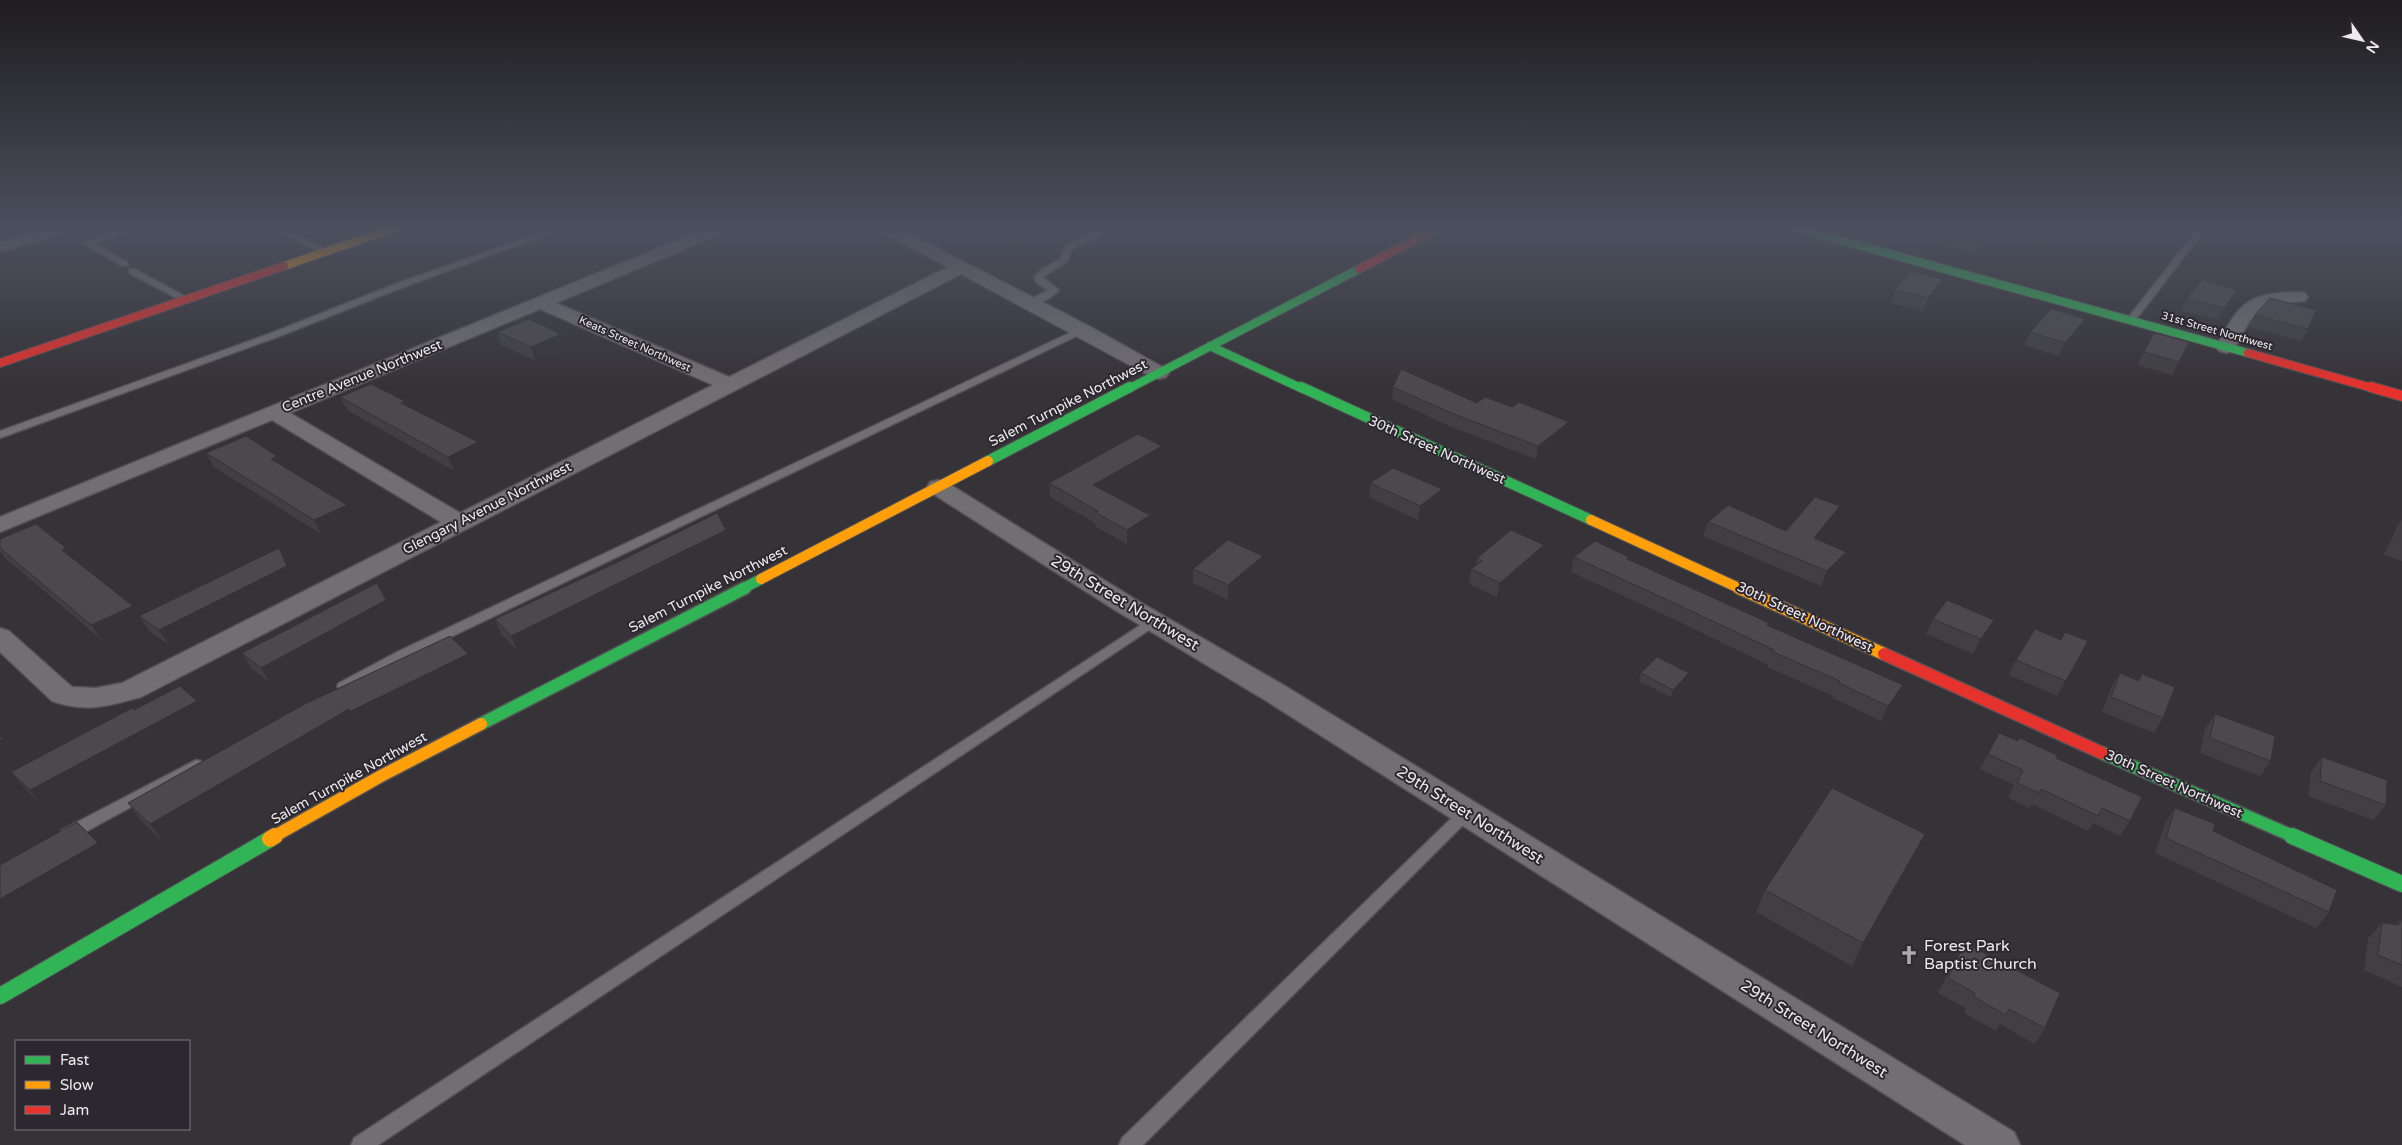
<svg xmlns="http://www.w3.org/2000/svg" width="2402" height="1145" font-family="'Varela Round',sans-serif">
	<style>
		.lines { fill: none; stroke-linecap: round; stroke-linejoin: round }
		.lane-casing { stroke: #535155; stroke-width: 3 }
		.street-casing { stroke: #535155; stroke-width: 3 }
		.fast-far3-casing { stroke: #535155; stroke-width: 10 }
		.fast-far2-casing { stroke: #535155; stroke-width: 12 }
		.fast-far1-casing { stroke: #535155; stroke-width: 15 }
		.fast-casing { stroke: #535155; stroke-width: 18 }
		.slow-far3-casing { stroke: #535155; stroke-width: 10 }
		.slow-far2-casing { stroke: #535155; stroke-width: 12 }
		.slow-far1-casing { stroke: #535155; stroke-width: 15 }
		.slow-casing { stroke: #535155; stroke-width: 18 }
		.jam-far2-casing { stroke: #535155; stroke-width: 10 }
		.jam-far1-casing { stroke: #535155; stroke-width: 12 }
		.jam-casing { stroke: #535155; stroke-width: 15 }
		.lane { fill: #726f73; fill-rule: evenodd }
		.street { fill: #726f73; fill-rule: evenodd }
		.fast-far3 { stroke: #30b455; stroke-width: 8 }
		.fast-far2 { stroke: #30b455; stroke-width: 10 }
		.fast-far1 { stroke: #30b455; stroke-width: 12 }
		.fast { stroke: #30b455; stroke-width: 16 }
		.slow-far3 { stroke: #ff9f0a; stroke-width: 8 }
		.slow-far2 { stroke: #ff9f0a; stroke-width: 10 }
		.slow-far1 { stroke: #ff9f0a; stroke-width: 12 }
		.slow { stroke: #ff9f0a; stroke-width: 16 }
		.jam-far2 { stroke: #e5322d; stroke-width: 8 }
		.jam-far1 { stroke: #e5322d; stroke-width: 10 }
		.jam { stroke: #e5322d; stroke-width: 12 }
		.wall { fill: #413f43 }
		.shaded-wall { fill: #353337 }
		.building { fill: #4c494e; stroke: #353337 }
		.labels { text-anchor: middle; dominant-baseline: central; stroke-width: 4; stroke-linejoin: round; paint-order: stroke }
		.far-street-label { font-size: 11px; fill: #edeaef; stroke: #2d282f }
		.street-label { font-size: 14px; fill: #edeaef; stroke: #2d282f }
		.near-street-label { font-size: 16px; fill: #edeaef; stroke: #2d282f }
		.near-poi-label { font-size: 16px; fill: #edeaef; stroke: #2d282f; text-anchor: start }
	</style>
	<rect width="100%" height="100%" fill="#363338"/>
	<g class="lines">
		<g class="lane-casing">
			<path id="lane" d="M131,227h12l-49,17 34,18v4h-6l-39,-23z
				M270,227h10l9,4 14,-4h12l-19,7 33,17 -7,2z
				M557,227h11l-167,61 -121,48 -280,102v-7l274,-99 121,-48z
				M1111,227h10l-47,21 -4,4 -2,9 -25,16 16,13c-7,8 -22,16 -32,15v-4l21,-11 -11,-7 -3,-6 7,-7 20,-12c2,-19 34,-25 50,-31z
				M2199,227h8l-73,95h-6v-4z
				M129,269h6l55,30 -8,2 -53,-28z
				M1082,327l5,3 -2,2 -678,326 -58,31h-10l-2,-3 2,-3 58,-31z
				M1153,617l7,4 -2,3 -780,521h-27l3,-7z
				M196,760l5,1 2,4 -2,4 -127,69 -6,2 -6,-2 -2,-4 2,-4z
				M1467,806l5,2 3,4 -3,4 -329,329h-24l3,-7 340,-330z"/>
		</g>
		<g class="street-casing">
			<path id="street" d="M51,227h25l-2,3 -74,22v-10z
				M710,227h22l-2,3 -174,73 173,74 219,-110 -70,-37 -2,-3h20l193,99 77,43 3,4 -3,4 -7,2 -7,-2 -191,-103 -820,423c-33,9 -55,16 -89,4l-52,-49v-24l9,3 63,56 24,1 26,-5 319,-161 -169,-102 -272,112v-15zM540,309l173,76 -253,128 -170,-100z
				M2299,292l6,1 3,4 -3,4 -34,3 -13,7 -9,11 -16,29 -7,2 -7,-2 -3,-4c24,-45 31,-54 83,-55z
				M938,480l8,2 187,116 152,88 729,446 6,13h-55l-700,-445 -150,-90 -185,-118 -3,-5 3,-5z"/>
		</g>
		<g class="fast-far3-casing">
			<path id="fast-far3" d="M1793,227l455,126
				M1210,346l93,43
				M1128,389l231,-120"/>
		</g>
		<g class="fast-far2-casing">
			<path id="fast-far2" d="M1301,387l290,133
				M988,461l142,-74
				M742,589l19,-10"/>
		</g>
		<g class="fast-far1-casing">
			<path id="fast-far1" d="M481,724l264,-136
				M2102,753l193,84"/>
		</g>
		<g class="fast-casing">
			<path id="fast" d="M2292,836l110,48
				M0,996l270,-157"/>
		</g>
		<g class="slow-far3-casing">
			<path id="slow-far3" d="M284,266l113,-39"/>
		</g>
		<g class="slow-far2-casing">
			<path id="slow-far2" d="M1591,520l150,69
				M761,579l227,-118"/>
		</g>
		<g class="slow-far1-casing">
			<path id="slow-far1" d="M1739,588l145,66
				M273,837l108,-61 100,-52"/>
		</g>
		<g class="slow-casing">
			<path id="slow" d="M270,839l5,-3"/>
		</g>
		<g class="jam-far2-casing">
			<path id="jam-far2" d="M1359,269l81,-42
				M2248,353l128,36
				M0,363l284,-97"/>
		</g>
		<g class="jam-far1-casing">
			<path id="jam-far1" d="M2371,387l31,9"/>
		</g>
		<g class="jam-casing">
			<path id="jam" d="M1884,654l218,99"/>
		</g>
		<use href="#lane" class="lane"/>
		<use href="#street" class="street"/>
		<use href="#fast-far3" class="fast-far3"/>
		<use href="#fast-far2" class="fast-far2"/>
		<use href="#fast-far1" class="fast-far1"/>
		<use href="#fast" class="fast"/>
		<use href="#slow-far3" class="slow-far3"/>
		<use href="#slow-far2" class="slow-far2"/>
		<use href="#slow-far1" class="slow-far1"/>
		<use href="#slow" class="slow"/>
		<use href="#jam-far2" class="jam-far2"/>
		<use href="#jam-far1" class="jam-far1"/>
		<use href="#jam" class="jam"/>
	</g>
	<path class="wall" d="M1959,227h37l-4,9 -16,18 -29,-8 5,-12z
		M1943,279l-4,13 -16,19 -32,-9 4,-12z
		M2237,290l-7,12 -13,18 -36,-10 6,-12z
		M2255,315l53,14 -7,12 -53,-14z
		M2079,331l-20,25 -35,-11 6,-13z
		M497,332l64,2 4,13 -30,13 -34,-15z
		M2154,333l35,9 -17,33 -35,-10z
		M1393,387l84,16 90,31 -31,25 -87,-33 -57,-27z
		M340,397l67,9 77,50 -30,15 -107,-61z
		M1162,446v14l-56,32 44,38 -23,14 -31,-17 -1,-4 -45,-26 -1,-14z
		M206,453l71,3 5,10 72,53 -33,15 -107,-67z
		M1370,483l72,6 -2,14 -22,17 -49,-23z
		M2402,519v42l-18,-6 14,-30z
		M1835,520l-16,20 27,12 -5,14 -20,20 -118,-50 5,-14 78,9z
		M0,539l73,20 66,57 147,-53 9,17 -126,65 -20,-14 -7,-11 -40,20 -98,-83 -4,-6z
		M730,545l-212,106 -17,-17 -6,-15z
		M1544,545l-3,15 -44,37 -28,-13 2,-15 5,-4 1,-7z
		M1263,556v15l-35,29 -35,-17v-14z
		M1574,557l54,3 140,66 135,59 -6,15 -16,21 -48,-23v-2l-66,-29 1,-2 -88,-43 -109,-50z
		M386,600l8,15 -124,68 -19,-15 -9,-15z
		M1933,619l61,1 -7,14 -14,20 -47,-20z
		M2088,641l-31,55 -48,-21 7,-15z
		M477,673l-115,58 -2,-3 -195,116 -22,-21 -15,-20 177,-99z
		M1641,673h48l-2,8 -16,16 -32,-16z
		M2120,673l18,8 4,-7 21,44 -9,15 -52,-21 9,-24z
		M134,710l73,6 -165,90 -18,-19 -13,-15z
		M2215,714l56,47 -11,15 -60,-23 5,-24z
		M1999,733l57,25 74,63 -10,15 -27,-13 -5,8 -56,-27 -2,4 -22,-10 6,-13 -34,-16z
		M2322,757l64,48 -13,15 -65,-24 3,-24z
		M2175,808l154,104 -13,16 -161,-75 10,-30z
		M1925,834l-11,22 -62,110 -96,-54 9,-22z
		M2401,919h1v68l-38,-17 4,-32 14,-15 13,2z
		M1965,943l80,85 -10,16 -35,-20 -4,7 -32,-18 2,-5 -28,-15 18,-35z"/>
	<path class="shaded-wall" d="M1995,227h1l-4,9 -16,18 5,-12z
		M1943,279l-4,13 -16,19 5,-13z
		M2237,290l-7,12 -13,18 7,-12z
		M2085,319l-6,12 -20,25 6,-13z
		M561,334l4,13 -30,13 -4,-13z
		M1569,422l-2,12 -31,25 2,-13z
		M478,442l6,14 -30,15 -6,-14z
		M1162,446v14l-68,39 -1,-14z
		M277,456l7,14 -13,-11z
		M1442,489l-2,14 -22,17 2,-14z
		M347,505l7,14 -33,15 -7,-14z
		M1840,506l-5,14 -26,32 5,-14z
		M1150,515v15l-23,14v-14z
		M726,530l4,15 -212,106 -7,-15z
		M1544,545l-3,15 -44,37 3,-14z
		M66,548l10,14 -14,-12z
		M279,548l16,32 -126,65 -10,-15z
		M1846,552l-5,14 -20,20 6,-15z
		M1263,556v15l-35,29v-15z
		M386,600l8,15 -124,68 -9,-15z
		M133,606l9,14 -40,20 -11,-15z
		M1994,620l-7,14 -14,20 8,-15z
		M468,654l9,19 -115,58 -11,-20z
		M1689,673l-2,8 -16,16 2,-7z
		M1903,685l-6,15 -16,21 7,-15z
		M197,701l10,15 -165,90 -12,-16z
		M349,709l11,19 -195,116 -15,-20z
		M3,739l13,15 -16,9v-22z
		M1925,834l-11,22 -62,110 11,-23z
		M98,843l18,23 -116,68v-35z"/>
	<path class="building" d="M1959,227h36l-14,15 -29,-8z
		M1911,271l32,8 -15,19 -33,-8z
		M2202,280l35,10 -13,18 -37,-10z
		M2270,298l46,12 -8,19 -53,-14z
		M2051,309l34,10 -20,24 -35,-11z
		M529,319l32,15 -30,13 -34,-15z
		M2154,333l35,9 -10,20 -35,-10z
		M1401,369l76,34 8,-6 27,10 7,-5 50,20 -31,24 -87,-33 -58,-26z
		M371,384l34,17 -4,2 77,39 -30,15 -108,-60z
		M1138,434l24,12 -69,39 57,30 -23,15 -32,-18 3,-1 -49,-28z
		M246,436l31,20 -6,3 76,46 -33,15 -108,-67z
		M1393,468l49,21 -22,17 -50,-23z
		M1815,497l25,9 -26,32 32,14 -19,19 -119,-49 20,-17 58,26z
		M717,513l9,17 -215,106 -16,-17 125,-58z
		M36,524l30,24 -4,2 71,56 -42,19 -91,-77v-9z
		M1511,530l33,15 -44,38 -29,-14 11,-8 -5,-3z
		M1228,540l35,16 -35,29 -35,-16z
		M1595,541l34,16 -2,2 142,64 -2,2 136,60 -15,21 -49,-23 1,-2 -67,-29 1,-2 -89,-42 -111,-51z
		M279,548l8,18 -128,64 -20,-14z
		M377,583l9,17 -125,68 -19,-15z
		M1947,600l47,20 -13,19 -48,-20z
		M2035,629l26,11 4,-8 23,9 -22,40 -50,-21z
		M450,636l18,18 -117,57 -2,-2 -199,115 -22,-21 177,-99z
		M1657,657l32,16 -16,17 -32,-17z
		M2120,673l19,8 3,-7 33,13 -12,31 -52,-21z
		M180,686l17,15 -167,89 -19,-18 121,-64 2,2z
		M2215,714l60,22 -4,25 -61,-23z
		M1999,733l19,8 2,-3 37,17 -1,3 86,39 -12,24 -28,-13 -4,8 -57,-27 -2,4 -22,-10 6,-13 -35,-16z
		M0,736l3,3 -3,2z
		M2322,757l65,23 -1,25 -66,-24z
		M1832,788l93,46 -62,109 -98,-53z
		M2175,808l40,16 -2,7 124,59 -8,22 -163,-74z
		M77,822l21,21 -98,56v-34z
		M2401,919h1v46l-24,-10 4,-32 17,2z
		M1965,943l95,50 -15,35 -36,-19 -3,6 -32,-18 1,-4 -27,-15z"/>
	<linearGradient id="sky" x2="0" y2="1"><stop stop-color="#1e1c1f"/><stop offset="0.59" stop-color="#4c505e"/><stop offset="1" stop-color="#4c505e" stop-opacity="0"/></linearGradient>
	<rect width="2402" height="387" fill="url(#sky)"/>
	<defs>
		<g id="church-bare" transform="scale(1.5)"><path d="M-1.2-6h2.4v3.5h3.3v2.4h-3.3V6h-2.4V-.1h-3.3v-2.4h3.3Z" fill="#adaaaf" stroke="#2d282f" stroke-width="2.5" paint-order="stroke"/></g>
	</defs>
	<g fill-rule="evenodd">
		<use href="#church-bare" x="1909" y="955"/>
	</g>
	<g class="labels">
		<g class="far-street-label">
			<text transform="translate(2217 331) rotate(16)">31st Street Northwest</text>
			<text transform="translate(635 344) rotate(24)">Keats Street Northwest</text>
		</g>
		<g class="street-label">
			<text transform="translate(362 376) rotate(-22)">Centre Avenue Northwest</text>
			<text transform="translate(1068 403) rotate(-27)">Salem Turnpike Northwest</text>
			<text transform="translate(1437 450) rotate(24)">30th Street Northwest</text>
			<text transform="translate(487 508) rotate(-27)">Glengary Avenue Northwest</text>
			<text transform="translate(708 589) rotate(-27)">Salem Turnpike Northwest</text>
			<text transform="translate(1805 617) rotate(25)">30th Street Northwest</text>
			<text transform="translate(349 778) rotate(-29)">Salem Turnpike Northwest</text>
			<text transform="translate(2174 784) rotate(24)">30th Street Northwest</text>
		</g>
		<g class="near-street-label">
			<text transform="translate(1125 603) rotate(31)">29th Street Northwest</text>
			<text transform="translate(1470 815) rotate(32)">29th Street Northwest</text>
			<text transform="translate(1814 1029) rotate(32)">29th Street Northwest</text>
		</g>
		<g class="near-poi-label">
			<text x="1924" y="946">Forest Park<tspan x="1924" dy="18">Baptist Church</tspan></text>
		</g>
	</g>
	<rect x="15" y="1040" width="175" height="90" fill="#2d282f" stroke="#7a767c"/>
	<rect x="25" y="1056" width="25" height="8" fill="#30b455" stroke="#7a767c"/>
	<text x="60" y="1065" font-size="15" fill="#edeaef">Fast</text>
	<rect x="25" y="1081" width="25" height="8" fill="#ff9f0a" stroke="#7a767c"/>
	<text x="60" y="1090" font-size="15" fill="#edeaef">Slow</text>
	<rect x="25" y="1106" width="25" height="8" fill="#e5322d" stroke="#7a767c"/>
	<text x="60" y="1115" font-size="15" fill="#edeaef">Jam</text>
	<g transform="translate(2362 40) rotate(124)" stroke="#2d282f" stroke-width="4" paint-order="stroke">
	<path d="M0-4L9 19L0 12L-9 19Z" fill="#edeaef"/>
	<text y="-8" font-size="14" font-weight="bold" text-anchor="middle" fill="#edeaef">N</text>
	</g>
</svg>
